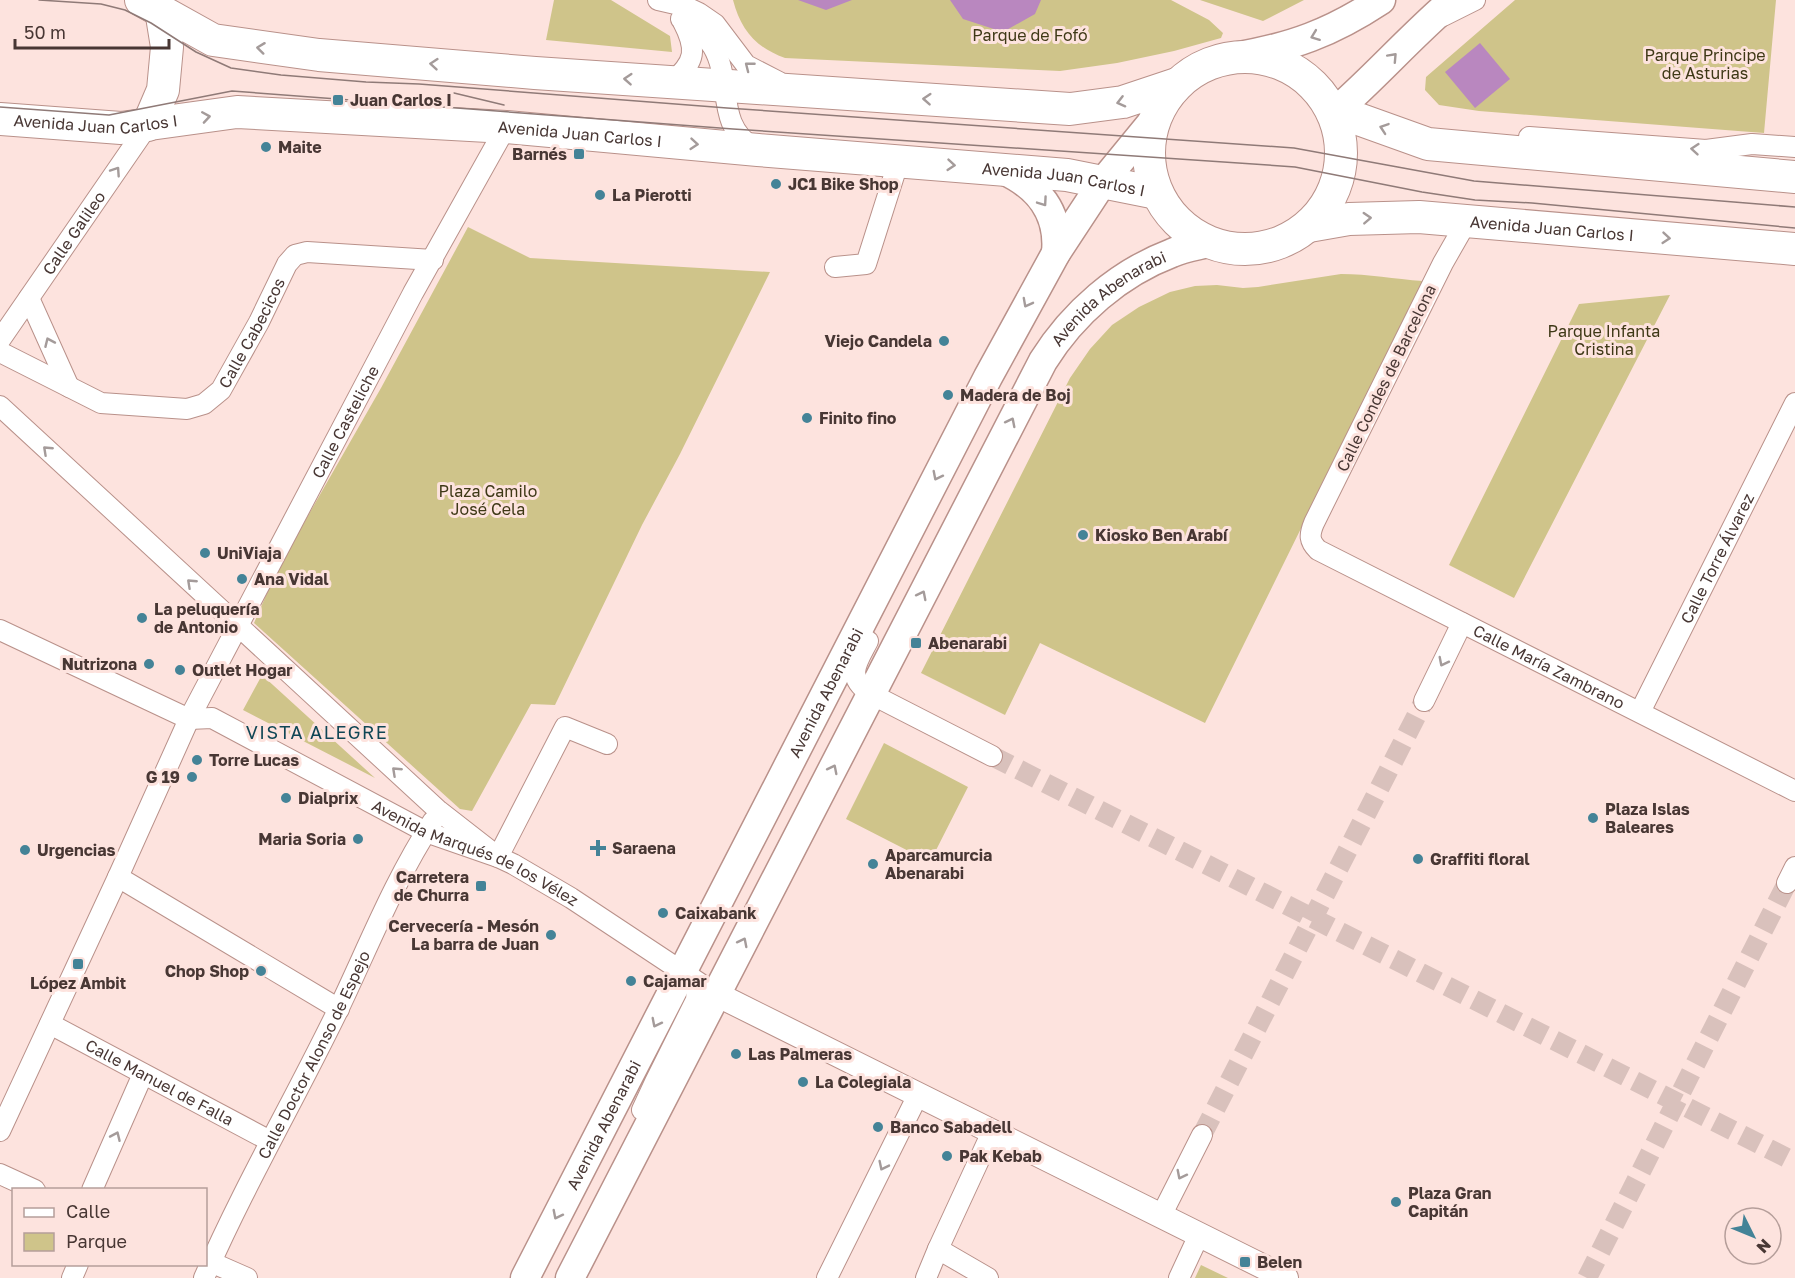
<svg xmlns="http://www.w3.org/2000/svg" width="1795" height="1278" font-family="'Golos Text',sans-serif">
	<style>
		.green { fill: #cfc48a }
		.water { fill: #b987bf }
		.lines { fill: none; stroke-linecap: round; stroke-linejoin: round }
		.minor-tunnel { stroke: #d9c1bc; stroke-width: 20; stroke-dasharray: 20 10; stroke-linecap: butt }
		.minor-casing { stroke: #b9918a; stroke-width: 22 }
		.tertiary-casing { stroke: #b9918a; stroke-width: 26 }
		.secondary-casing { stroke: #b9918a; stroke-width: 31 }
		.primary-casing { stroke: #b9918a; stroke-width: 34 }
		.minor { stroke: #fff; stroke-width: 20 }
		.tertiary { stroke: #fff; stroke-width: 24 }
		.secondary { stroke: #fff; stroke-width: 28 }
		.primary { stroke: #fff; stroke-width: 32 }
		.tram { stroke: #8f7a77; stroke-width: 1.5 }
		.oneway { stroke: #a49b9a }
		.poi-dot { fill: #448397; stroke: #fde3de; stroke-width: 2 }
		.labels { text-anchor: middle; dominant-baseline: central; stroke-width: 6; stroke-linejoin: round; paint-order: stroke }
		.park-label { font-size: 16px; fill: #3e3816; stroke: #fde3de }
		.poi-label { font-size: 16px; font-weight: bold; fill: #483734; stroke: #fde3de; text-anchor: start }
		.street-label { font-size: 16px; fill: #483734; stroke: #fde3de }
		.neighbourhood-label { font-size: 18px; letter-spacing: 1.5px; fill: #0f4655; stroke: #fde3de }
	</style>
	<rect width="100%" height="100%" fill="#fde3de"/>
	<path class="green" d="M554,0h57l59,36 2,16 -126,-12z
		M733,0h438l38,20 14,13 -2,5 -47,13 -57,12 -57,8 -275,-13c-30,-11 -44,-28 -52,-58z
		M1200,0h104l-41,21z
		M1515,0h261l-12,133 -285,-22 -40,-6 -14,-15 1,-13z
		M468,227l62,31 240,14 -90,182 -38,71 -87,180 -24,-1 -59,107 -12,-2 -206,-186 24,-55 103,-180z
		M1341,274c28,0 53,5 82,7l-218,442 -165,-80 -35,72 -84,-42 149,-295 20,-29 22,-24 27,-18 31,-15 25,-6 22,-1 26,3 15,-1z
		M1670,295l-156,303 -65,-33 130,-261z
		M262,675l113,103 -132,-68z
		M884,743l84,44 -38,75 -84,-43z
		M1201,1265l27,13h-33z"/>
	<path class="water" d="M798,0h54l-26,10z
		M950,0h91l-6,14 -32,18 -40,-13z
		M1480,43l30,36 -35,29 -30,-36z"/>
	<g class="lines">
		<path class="minor-tunnel" d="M992,756l803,406
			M1202,1135l222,-434
			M1587,1278l200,-395"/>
		<g class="minor-casing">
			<g id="minor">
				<path d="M658,0l26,6 15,7 16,11 31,41 33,17"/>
				<path d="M1443,16l32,-16"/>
				<path d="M681,19c11,8 25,16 32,28 20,34 2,78 41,101"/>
				<path d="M672,82c24,-20 25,-33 11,-60"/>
				<path d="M1529,137l177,13 46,-6 43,3"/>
				<path id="s1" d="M1467,221l-24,42 -129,260c-5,12 -5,18 4,27l477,241"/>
				<path d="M835,267l31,-3 33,-104"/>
				<path d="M29,298l40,89"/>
				<path id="s2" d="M0,340l148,-215"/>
				<path id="s3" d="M0,352l101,51 86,6 17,-5 17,-14 38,-68 28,-58 8,-9 12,-3 126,8"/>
				<path d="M0,406l439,405 59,46 67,-130 42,17"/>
				<path id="s4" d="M0,630l189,89 23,-1 214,114 72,25 15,7 58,34 145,96"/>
				<path d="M868,641c-12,23 -23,36 3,53l121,62"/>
				<path d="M1424,701l38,-78"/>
				<path id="s5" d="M1640,712l155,-309"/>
				<path d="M118,877l221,132"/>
				<path d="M1787,883l8,-16"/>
				<path id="s6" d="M50,1024l220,117"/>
				<path d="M642,1110l13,-28 41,-82 1,-12 -6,-11"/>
				<path id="s7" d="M0,1131l118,-254 71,-158 224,-426 93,-166"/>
				<path d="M0,1174l35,16"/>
				<path d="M92,1190l51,-116"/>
				<path d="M1161,1216l41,-81"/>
				<path d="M938,1249l50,29"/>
				<path d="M206,1260l41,18"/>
				<path d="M72,1278l6,-14"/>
				<path id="s8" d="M204,1278c40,-92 91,-179 135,-270 30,-63 56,-129 94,-187"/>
				<path d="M827,1278l91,-183"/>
				<path d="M926,1278l12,-29 54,-117"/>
				<path d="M1179,1278l20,-43"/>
			</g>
		</g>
		<g class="tertiary-casing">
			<path id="tertiary" d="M716,994l570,284"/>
		</g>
		<g class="secondary-casing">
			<g id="secondary">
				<path d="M1234,57c58,-10 97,-24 147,-57"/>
				<path d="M1336,111c40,-35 76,-76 117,-111"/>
				<path d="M1003,170c35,16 57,42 53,83"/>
				<path id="s9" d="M525,1278l463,-901 68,-124 46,-70 50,-61"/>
				<path id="s10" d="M570,1278l473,-917c30,-48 76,-88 129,-108 11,-5 24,-7 36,-10"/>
			</g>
		</g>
		<g class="primary-casing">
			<g id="primary">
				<path d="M141,0l72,40 106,15 216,18 535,36 53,-7 54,-18"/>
				<circle cx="1245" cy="153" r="96"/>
				<path d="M1336,111l92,33 367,33"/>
				<path id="s11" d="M0,119l121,9 116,-16 269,15 252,23 309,25 90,18"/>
				<path d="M148,125l15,-35 4,-43 -6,-37"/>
				<path id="s12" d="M1309,226l40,-7 70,-2 376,32"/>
			</g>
		</g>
		<use href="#minor" class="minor"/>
		<use href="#tertiary" class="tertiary"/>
		<use href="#secondary" class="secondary"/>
		<use href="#primary" class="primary"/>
		<path class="tram" d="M39,0l62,4 24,6 26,13 45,29 35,16 50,7 85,7 53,2 308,24 567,40 180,33 321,26
			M454,93l50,12
			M0,107l109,8 123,-24 501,38 535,36 27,2 127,25 53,8 57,3 263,25"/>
	</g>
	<defs><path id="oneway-chevron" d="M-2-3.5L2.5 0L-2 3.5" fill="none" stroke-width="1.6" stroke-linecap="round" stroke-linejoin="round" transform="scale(1.5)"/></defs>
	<g class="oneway">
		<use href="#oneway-chevron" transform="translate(1315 36) rotate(159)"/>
		<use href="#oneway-chevron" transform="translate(261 48) rotate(-173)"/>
		<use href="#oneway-chevron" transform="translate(1393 57) rotate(-47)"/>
		<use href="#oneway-chevron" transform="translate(434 64) rotate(-175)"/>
		<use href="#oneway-chevron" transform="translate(749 66) rotate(-142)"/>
		<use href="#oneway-chevron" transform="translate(628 79) rotate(-176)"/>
		<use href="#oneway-chevron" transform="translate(927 99) rotate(-176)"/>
		<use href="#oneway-chevron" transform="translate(1121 102) rotate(166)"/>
		<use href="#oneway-chevron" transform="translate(206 117) rotate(-9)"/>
		<use href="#oneway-chevron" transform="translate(1384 128) rotate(-161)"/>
		<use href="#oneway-chevron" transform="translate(694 144) rotate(5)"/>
		<use href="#oneway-chevron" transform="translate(1695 149) rotate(-175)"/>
		<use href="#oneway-chevron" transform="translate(951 165) rotate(5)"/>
		<use href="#oneway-chevron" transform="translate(116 171) rotate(-56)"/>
		<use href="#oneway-chevron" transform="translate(1043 202) rotate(55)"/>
		<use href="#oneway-chevron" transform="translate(1367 218) rotate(-3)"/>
		<use href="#oneway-chevron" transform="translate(1666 238) rotate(5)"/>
		<use href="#oneway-chevron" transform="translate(1027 303) rotate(118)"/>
		<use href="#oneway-chevron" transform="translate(49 342) rotate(-114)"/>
		<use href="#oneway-chevron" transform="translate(1011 422) rotate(-63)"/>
		<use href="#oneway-chevron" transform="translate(47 450) rotate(-137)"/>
		<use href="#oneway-chevron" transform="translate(937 476) rotate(117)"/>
		<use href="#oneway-chevron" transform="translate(191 583) rotate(-137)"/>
		<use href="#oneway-chevron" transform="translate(922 595) rotate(-63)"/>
		<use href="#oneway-chevron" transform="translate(1443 662) rotate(117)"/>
		<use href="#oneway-chevron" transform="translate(833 769) rotate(-63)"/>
		<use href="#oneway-chevron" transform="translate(396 771) rotate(-137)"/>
		<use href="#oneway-chevron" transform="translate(743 942) rotate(-63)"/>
		<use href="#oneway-chevron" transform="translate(656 1023) rotate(117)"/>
		<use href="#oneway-chevron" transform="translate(116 1136) rotate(-66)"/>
		<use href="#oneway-chevron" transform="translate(883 1166) rotate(116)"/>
		<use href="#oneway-chevron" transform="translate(1181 1175) rotate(117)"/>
		<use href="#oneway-chevron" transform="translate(557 1215) rotate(117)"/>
	</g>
	<g class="poi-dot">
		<rect x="332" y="94" width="12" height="12" rx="3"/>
		<circle cx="266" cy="147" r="6"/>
		<rect x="573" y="148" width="12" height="12" rx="3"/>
		<circle cx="776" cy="184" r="6"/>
		<circle cx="600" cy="195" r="6"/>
		<circle cx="944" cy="341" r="6"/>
		<circle cx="948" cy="395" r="6"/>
		<circle cx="807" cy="418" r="6"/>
		<circle cx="1083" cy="535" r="6"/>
		<circle cx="205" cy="553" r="6"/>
		<circle cx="242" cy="579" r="6"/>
		<circle cx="142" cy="618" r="6"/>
		<rect x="910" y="637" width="12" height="12" rx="3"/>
		<circle cx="149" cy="664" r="6"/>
		<circle cx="180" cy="670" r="6"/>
		<circle cx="197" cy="760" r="6"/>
		<circle cx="192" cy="777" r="6"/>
		<circle cx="286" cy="798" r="6"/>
		<circle cx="1593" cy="818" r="6"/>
		<circle cx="358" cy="839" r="6"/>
		<path d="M595 839h6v6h6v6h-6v6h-6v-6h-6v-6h6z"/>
		<circle cx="25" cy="850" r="6"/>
		<circle cx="1418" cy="859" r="6"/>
		<circle cx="873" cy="864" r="6"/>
		<rect x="475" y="880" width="12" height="12" rx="3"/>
		<circle cx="663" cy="913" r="6"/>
		<circle cx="551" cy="935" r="6"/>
		<rect x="72" y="958" width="12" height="12" rx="3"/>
		<circle cx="261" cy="971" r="6"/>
		<circle cx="631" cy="981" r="6"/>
		<circle cx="736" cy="1054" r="6"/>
		<circle cx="803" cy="1082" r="6"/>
		<circle cx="878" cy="1127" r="6"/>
		<circle cx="947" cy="1156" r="6"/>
		<circle cx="1396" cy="1202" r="6"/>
		<rect x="1239" y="1256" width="12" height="12" rx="3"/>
	</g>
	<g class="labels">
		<g class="park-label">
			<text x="1030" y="35">Parque de Fofó</text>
			<text x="1705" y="55">Parque Principe<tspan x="1705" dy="18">de Asturias</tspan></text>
			<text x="1604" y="331">Parque Infanta<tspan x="1604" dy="18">Cristina</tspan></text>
			<text x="488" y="491">Plaza Camilo<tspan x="488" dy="18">José Cela</tspan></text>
		</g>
		<g class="poi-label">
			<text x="350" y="100">Juan Carlos I</text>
			<text x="278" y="147">Maite</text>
			<text x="567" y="154" text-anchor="end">Barnés</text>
			<text x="788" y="184">JC1 Bike Shop</text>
			<text x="612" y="195">La Pierotti</text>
			<text x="932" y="341" text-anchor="end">Viejo Candela</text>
			<text x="960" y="395">Madera de Boj</text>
			<text x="819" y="418">Finito fino</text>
			<text x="1095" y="535">Kiosko Ben Arabí</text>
			<text x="217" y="553">UniViaja</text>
			<text x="254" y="579">Ana Vidal</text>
			<text x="154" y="609">La peluquería<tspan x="154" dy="18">de Antonio</tspan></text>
			<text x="928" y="643">Abenarabi</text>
			<text x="137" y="664" text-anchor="end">Nutrizona</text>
			<text x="192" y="670">Outlet Hogar</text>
			<text x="209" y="760">Torre Lucas</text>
			<text x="180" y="777" text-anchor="end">G 19</text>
			<text x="298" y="798">Dialprix</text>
			<text x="1605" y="809">Plaza Islas<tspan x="1605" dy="18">Baleares</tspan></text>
			<text x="346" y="839" text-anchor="end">Maria Soria</text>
			<text x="612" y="848">Saraena</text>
			<text x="37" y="850">Urgencias</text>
			<text x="885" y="855">Aparcamurcia<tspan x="885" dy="18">Abenarabi</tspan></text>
			<text x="1430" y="859">Graffiti floral</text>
			<text x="469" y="877" text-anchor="end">Carretera<tspan x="469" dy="18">de Churra</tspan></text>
			<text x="675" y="913">Caixabank</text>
			<text x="539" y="926" text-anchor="end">Cervecería - Mesón<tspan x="539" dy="18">La barra de Juan</tspan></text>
			<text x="249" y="971" text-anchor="end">Chop Shop</text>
			<text x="643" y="981">Cajamar</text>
			<text x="78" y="983" text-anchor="middle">López Ambit</text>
			<text x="748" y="1054">Las Palmeras</text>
			<text x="815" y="1082">La Colegiala</text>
			<text x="890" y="1127">Banco Sabadell</text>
			<text x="959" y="1156">Pak Kebab</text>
			<text x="1408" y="1193">Plaza Gran<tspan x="1408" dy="18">Capitán</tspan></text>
			<text x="1257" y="1262">Belen</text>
		</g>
		<g class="street-label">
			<text stroke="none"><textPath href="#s11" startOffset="96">Avenida Juan Carlos I</textPath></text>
			<text stroke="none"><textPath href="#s11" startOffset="582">Avenida Juan Carlos I</textPath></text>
			<text stroke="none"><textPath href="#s11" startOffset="1068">Avenida Juan Carlos I</textPath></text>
			<text stroke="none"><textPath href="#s12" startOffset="244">Avenida Juan Carlos I</textPath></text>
			<text stroke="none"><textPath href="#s2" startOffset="130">Calle Galileo</textPath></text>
			<text stroke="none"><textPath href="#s10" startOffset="1124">Avenida Abenarabi</textPath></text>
			<text stroke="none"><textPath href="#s3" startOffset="304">Calle Cabecicos</textPath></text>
			<text transform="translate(1386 378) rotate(-64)">Calle Condes de Barcelona</text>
			<text stroke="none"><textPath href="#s7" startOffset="789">Calle Casteliche</textPath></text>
			<text stroke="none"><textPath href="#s5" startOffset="172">Calle Torre Álvarez</textPath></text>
			<text stroke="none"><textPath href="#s1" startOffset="627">Calle María Zambrano</textPath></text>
			<text stroke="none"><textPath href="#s9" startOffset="658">Avenida Abenarabi</textPath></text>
			<text stroke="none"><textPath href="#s4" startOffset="528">Avenida Marqués de los Vélez</textPath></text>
			<text stroke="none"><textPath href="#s8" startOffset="249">Calle Doctor Alonso de Espejo</textPath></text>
			<text stroke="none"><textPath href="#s6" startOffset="124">Calle Manuel de Falla</textPath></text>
			<text stroke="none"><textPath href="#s9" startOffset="172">Avenida Abenarabi</textPath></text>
		</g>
		<g class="neighbourhood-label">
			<text x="317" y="732">VISTA ALEGRE</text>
		</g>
	</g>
	<rect x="12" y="1188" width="195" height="78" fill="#fde3de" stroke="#b59e9a" stroke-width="1.5"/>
	<rect x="24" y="1208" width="30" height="9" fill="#ffffff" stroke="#b59e9a" stroke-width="1.5"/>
	<text x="66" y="1218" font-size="18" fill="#483734">Calle</text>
	<rect x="24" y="1233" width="30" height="18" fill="#cfc48a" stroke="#b59e9a" stroke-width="1.5"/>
	<text x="66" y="1248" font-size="18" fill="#483734">Parque</text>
	<g transform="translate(1753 1236) rotate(133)"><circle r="28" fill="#fde3de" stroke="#b59e9a" stroke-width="1.5"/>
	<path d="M0-4.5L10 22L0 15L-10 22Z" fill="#448397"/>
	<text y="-9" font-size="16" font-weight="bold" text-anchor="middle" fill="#483734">N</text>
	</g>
	<path d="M15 39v9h154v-9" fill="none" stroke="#483734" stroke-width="3"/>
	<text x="24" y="39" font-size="18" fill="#483734" stroke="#fde3de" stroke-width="4.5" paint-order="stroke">50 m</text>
</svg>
